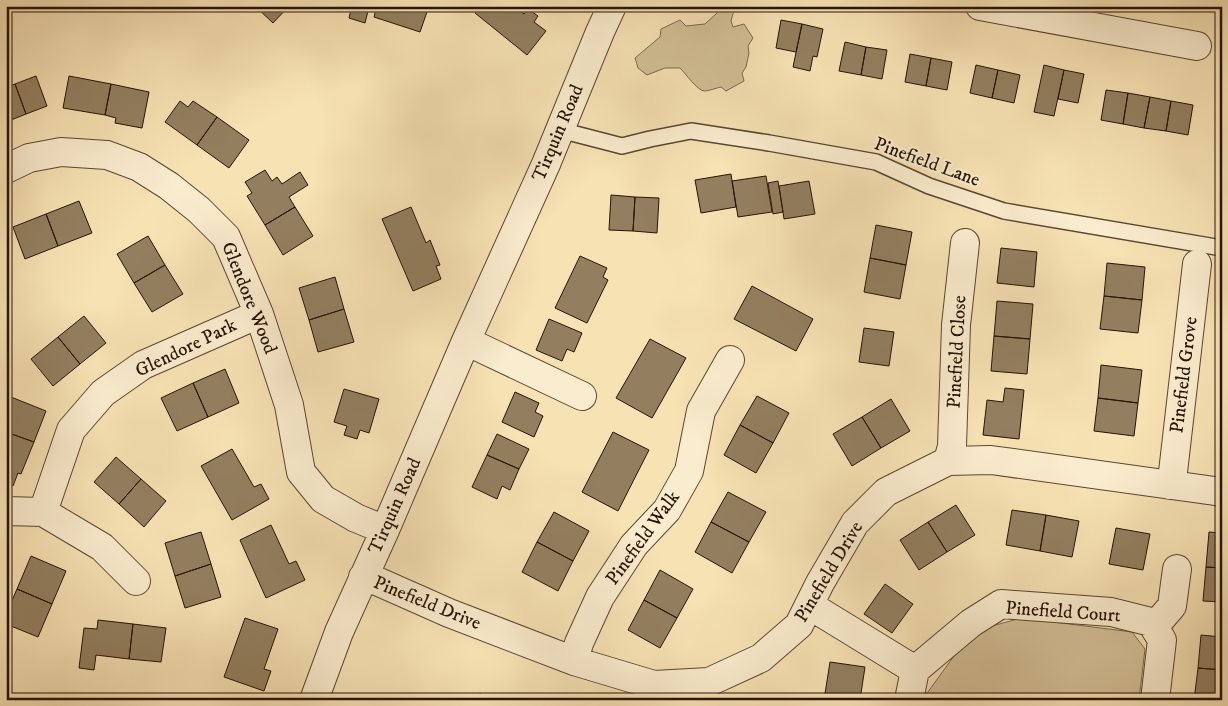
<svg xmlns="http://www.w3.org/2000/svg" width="1228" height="706" font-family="'IM FELL DW Pica',serif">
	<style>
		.green { fill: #d3bf96; stroke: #7c694d }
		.building { fill: #937f60; stroke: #261304 }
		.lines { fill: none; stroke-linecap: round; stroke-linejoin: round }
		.lane-casing { stroke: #5a4730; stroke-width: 18 }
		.street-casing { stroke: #5a4730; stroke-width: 30 }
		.lane { stroke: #faecce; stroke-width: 15 }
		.street { stroke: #faecce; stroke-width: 28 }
		.labels { text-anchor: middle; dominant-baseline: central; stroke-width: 4; stroke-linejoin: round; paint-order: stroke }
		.street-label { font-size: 19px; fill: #261304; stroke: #faecce }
	</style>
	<rect width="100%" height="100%" fill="#f7e2b4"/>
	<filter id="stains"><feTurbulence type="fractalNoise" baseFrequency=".004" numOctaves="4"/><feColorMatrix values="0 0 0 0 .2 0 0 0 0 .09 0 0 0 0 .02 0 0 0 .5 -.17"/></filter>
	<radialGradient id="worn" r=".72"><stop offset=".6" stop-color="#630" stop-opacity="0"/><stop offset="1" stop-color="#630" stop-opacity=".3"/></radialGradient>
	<path class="green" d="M722,6h13l-4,15 2,6 11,-3 9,14 -5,8 1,7 -3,14 -4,6 2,8 -18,10 -5,-4c-5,1 -12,4 -17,4 -7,-1 -18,-17 -24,-23h-15l-18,7 -9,-7 -3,-10 25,-21 1,-8 19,-9 6,6 19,-2 12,-11z
		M1022,618l110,14 13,17 -6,51h-215l1,-4 29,-40 30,-28z"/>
	<path class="building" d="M255,6h34l-16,17z
		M352,6h77l-9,26 -46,-15 2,-8 -7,-2 -4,16 -16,-5z
		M480,6h34l10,8 4,-5 10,7 -4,6 12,9 -19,24 -52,-42z
		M781,20l21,4 -6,28 -20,-4z
		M802,24l21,5 -6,28 -4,-1 -3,15 -17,-4z
		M845,42l21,5 -5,28 -22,-4z
		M866,47l21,3 -5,29 -21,-4z
		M910,54l21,4 -5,28 -21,-4z
		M931,58l21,4 -5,28 -21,-4z
		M976,65l22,5 -6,28 -22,-5z
		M1044,65l20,5 -10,46 -20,-4z
		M998,70l22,5 -6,28 -22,-5z
		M1064,70l20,4 -6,29 -20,-4z
		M36,76l11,30 -21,8 -11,-30z
		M69,76l42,8 -6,31 -42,-7z
		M1222,81v29l-5,-1z
		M15,84l11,30 -20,8v-35z
		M111,84l38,8 -7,36 -27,-5 1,-5 -11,-3z
		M1106,90l22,3 -5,31 -22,-4z
		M1128,93l22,4 -6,31 -21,-4z
		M1150,97l21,4 -5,30 -22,-3z
		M180,101l8,6 5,-6 24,16 -20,28 -32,-23z
		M1171,101l22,4 -5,30 -22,-4z
		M217,117l32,23 -20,28 -32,-23z
		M265,170l7,11 5,-4 5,7 18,-12 8,13 -19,12 6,10 -30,18 -18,-29 5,-3 -7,-11z
		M731,174l5,33 -35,6 -6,-33z
		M766,176l6,36 -34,5 -6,-36z
		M778,181l5,31 -10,2 -5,-31z
		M809,181l6,33 -31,5 -5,-33z
		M611,195l24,2 -2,34 -24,-1z
		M635,197l24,1 -2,35 -24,-2z
		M79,201l13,32 -34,13 -12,-32z
		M295,207l18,29 -30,19 -18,-30z
		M411,207l15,36 4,-3 10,25 -4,1 5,13 -28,12 -31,-72z
		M46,214l12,32 -33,13 -12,-32z
		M876,225l36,7 -6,33 -36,-7z
		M148,236l17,29 -31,18 -17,-29z
		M1001,248l36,4 -3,35 -37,-4z
		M580,256l27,12 -4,9 5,3 -21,43 -32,-15z
		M870,258l36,7 -6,34 -36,-7z
		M1107,263l38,4 -3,33 -38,-4z
		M165,265l18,29 -31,18 -18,-29z
		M335,277l9,32 -35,11 -10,-32z
		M752,286l61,33 -17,32 -62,-32z
		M1104,296l38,4 -4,33 -38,-4z
		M997,301l36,3 -3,35 -36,-3z
		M344,309l10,33 -36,10 -9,-32z
		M84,316l22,27 -26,21 -22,-27z
		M549,319l33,14 -8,19 -7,-3 -5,12 -26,-11z
		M864,328l30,4 -5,34 -30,-4z
		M994,336l36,3 -3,35 -36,-3z
		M58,337l22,27 -27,22 -22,-27z
		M650,339l36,19 -34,60 -36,-20z
		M1101,365l41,5 -4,33 -40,-5z
		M225,369l14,34 -31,14 -15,-34z
		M193,383l15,34 -31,14 -16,-33z
		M1005,388l19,2 -5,49 -36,-4 4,-35 16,2z
		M344,389l35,10 -10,34 -9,-3 -3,9 -13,-4 3,-9 -13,-4z
		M515,392l24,11 -4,9 8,4 -9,21 -32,-15z
		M6,395l40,16 -12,31 -28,-10z
		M757,396l32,17 -16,30 -33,-18z
		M1098,398l40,5 -4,33 -40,-5z
		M891,399l19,32 -29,17 -19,-31z
		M862,417l19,31 -29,18 -19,-32z
		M740,425l33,18 -17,30 -32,-18z
		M6,432l28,10 -13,32 -3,-1 -5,13 -7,-2z
		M613,432l36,18 -31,61 -36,-19z
		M497,434l32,15 -10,20 -32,-14z
		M232,449l22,38 7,-3 8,15 -37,21 -31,-54z
		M487,455l32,14 -9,21 -8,-4 -5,13 -25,-12z
		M116,457l25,22 -22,25 -25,-22z
		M141,479l25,22 -22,26 -25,-23z
		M728,492l38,20 -17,30 -38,-20z
		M956,505l19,30 -28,17 -19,-30z
		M1012,510l34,5 -6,36 -34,-6z
		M554,512l35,19 -16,30 -36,-19z
		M1046,515l33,6 -7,36 -32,-6z
		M711,522l38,20 -17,31 -37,-21z
		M928,522l19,30 -28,18 -19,-30z
		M271,525l18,39 7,-3 9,19 -39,18 -26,-58z
		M1116,528l34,6 -7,36 -34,-6z
		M201,532l10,32 -36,12 -10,-33z
		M1209,532l13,1v35l-16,-1z
		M537,542l36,19 -15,30 -36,-19z
		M31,556l35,15 -14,33 -35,-15z
		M211,564l10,33 -36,11 -10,-32z
		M1206,567l16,1v34l-19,-1z
		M660,570l33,19 -16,29 -33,-18z
		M885,584l28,20 -21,29 -28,-19z
		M17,589l35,15 -14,33 -32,-13v-10z
		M644,600l33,18 -17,30 -32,-18z
		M245,618l33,11 -14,40 7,2 -7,20 -40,-14z
		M98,620l35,4 -4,35 -33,-4 -2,15 -15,-2 5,-40 13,1z
		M133,624l33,4 -5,34 -32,-3z
		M1201,635l21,2v33l-24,-2z
		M830,662l35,5 -5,33h-36z
		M1198,668l24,2v30h-28z
		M481,694l1,6h-33z"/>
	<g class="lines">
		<g class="lane-casing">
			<path id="lane" d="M560,130l62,16 28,-7 41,-8 78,12 107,19 53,24 75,25 218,37"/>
		</g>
		<g class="street-casing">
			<path id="street" d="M980,6l217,40
				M6,169l23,-11 32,-6 46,3 32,12 30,19 30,24 27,27 33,77 30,91 12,67 22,27 33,19 29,12
				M466,341l116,55
				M948,461l4,-15 4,-121 9,-82
				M1170,485l3,-13 24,-208
				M6,511l37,1 59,35 34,34
				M43,512l28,-82 32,-37 40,-28 116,-51
				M363,577l16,5 70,31 125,48 80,24 55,-3 52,-24 38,-33 21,-42 35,-60 31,-31 62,-31 43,-1 231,32
				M809,605l106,65
				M1154,627l18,-21 5,-37
				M574,661l5,-18 21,-46 34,-52 33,-35 22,-39 12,-60 29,-51
				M314,700l25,-68 46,-102 81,-189 80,-177 54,-132 12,-26
				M909,700l6,-30 56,-47 30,-19 110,8 40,10 11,18 -7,60"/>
		</g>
		<use href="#lane" class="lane"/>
		<use href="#street" class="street"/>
	</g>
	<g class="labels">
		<g class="street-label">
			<text transform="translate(558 133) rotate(-67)">Tirquin Road</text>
			<text transform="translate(927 162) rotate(20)">Pinefield Lane</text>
			<text transform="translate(249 298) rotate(68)">Glendore Wood</text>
			<text transform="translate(186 348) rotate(-26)">Glendore Park</text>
			<text transform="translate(957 352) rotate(-87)">Pinefield Close</text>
			<text transform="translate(1184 375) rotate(-83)">Pinefield Grove</text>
			<text transform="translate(395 506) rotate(-66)">Tirquin Road</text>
			<text transform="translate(643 538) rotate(-54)">Pinefield Walk</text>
			<text transform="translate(829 572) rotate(-59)">Pinefield Drive</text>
			<text transform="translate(427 603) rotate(22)">Pinefield Drive</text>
			<text transform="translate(1063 612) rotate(4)">Pinefield Court</text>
		</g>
	</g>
	<rect width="1228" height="706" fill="none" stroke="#f7e2b4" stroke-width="25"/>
	<rect x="8" y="8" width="1213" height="691" fill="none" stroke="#261304" stroke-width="2.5"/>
	<rect x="12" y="12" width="1203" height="681" fill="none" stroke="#261304"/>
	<rect width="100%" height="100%" filter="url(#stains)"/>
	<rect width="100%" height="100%" fill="url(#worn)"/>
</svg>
